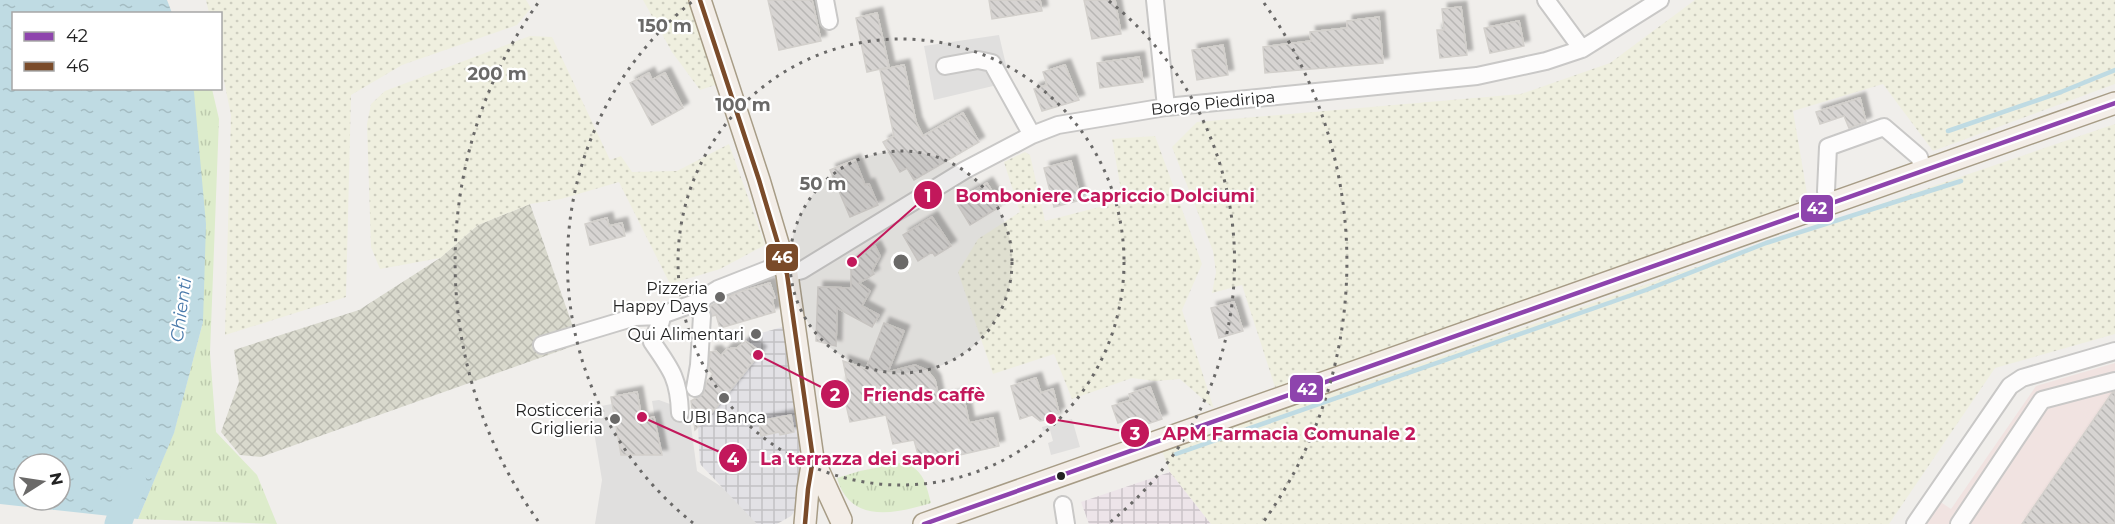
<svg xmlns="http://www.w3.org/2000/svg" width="2115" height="524" font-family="Montserrat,sans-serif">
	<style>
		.commercial { fill: #f1e3e1 }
		.industrial { fill: url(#industrial-grid) }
		.construction { fill: url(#construction-cross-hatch) }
		.farmland { fill: url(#farmland-dots) }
		.grass { fill: url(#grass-tufts) }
		.parking { fill: #e0dfde }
		.plaza { fill: url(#plaza-grid) }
		.water { fill: url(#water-ripples); fill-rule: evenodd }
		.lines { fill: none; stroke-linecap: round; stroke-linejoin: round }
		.stream { stroke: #bfdbe3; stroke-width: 4.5 }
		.river { stroke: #bfdbe3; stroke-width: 27 }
		.building { fill: url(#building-back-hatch); stroke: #d3d0cc; stroke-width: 1.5; filter: url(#shadow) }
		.minor-casing { stroke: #c9c8c7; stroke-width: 20 }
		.major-casing { stroke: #a79c86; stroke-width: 24 }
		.minor { stroke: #fdfcfc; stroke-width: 16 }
		.major { stroke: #f3ede7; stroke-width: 21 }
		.bus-1-casing { stroke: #fff; stroke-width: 9 }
		.bus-2-casing { stroke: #fff; stroke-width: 9 }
		.bus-1 { stroke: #8e44ad; stroke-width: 4.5 }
		.bus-2 { stroke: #7a4b2a; stroke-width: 4.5 }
		.ring { fill: none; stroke: #6a6968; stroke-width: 3; stroke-dasharray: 3 6 }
		.poi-dot { fill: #6a6968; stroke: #fff; stroke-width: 2 }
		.bus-dot { fill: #222; stroke: #fff; stroke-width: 2 }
		.labels { text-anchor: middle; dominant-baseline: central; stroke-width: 4.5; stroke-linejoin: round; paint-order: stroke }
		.street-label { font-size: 16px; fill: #222; stroke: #fff }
		.poi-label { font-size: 16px; fill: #222; stroke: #fff; text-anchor: end }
		.water-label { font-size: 18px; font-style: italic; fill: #4a7aab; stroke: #fff }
		.centre { fill: #6a6968; stroke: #fff; stroke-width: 3 }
		.ring-label { font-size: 18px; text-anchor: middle; font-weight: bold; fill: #6a6968; stroke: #fff; stroke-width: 4.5; stroke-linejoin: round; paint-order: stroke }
		.leader { fill: none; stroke: #c2185b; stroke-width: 2 }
		.callout-dot { fill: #c2185b; stroke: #fff; stroke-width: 2 }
		.mark-label { font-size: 18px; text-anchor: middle; font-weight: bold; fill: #fff }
		.callout-label { font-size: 18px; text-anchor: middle; font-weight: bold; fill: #c2185b; stroke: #fff; stroke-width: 4.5; stroke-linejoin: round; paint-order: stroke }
		.line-badge { stroke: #fff; stroke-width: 2 }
		.badge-label { font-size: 16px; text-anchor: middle; font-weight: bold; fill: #fff }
	</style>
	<defs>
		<pattern id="industrial-grid" width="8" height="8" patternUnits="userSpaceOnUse" patternTransform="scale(1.5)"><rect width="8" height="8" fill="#ede4e9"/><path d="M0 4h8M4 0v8" fill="none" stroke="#cbc3c8"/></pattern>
		<pattern id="construction-cross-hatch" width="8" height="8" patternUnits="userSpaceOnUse" patternTransform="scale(1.5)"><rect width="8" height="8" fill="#d9d9cd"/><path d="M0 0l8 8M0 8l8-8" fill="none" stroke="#babab0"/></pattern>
		<pattern id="farmland-dots" width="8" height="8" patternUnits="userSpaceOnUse" patternTransform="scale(1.5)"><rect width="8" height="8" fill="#efefdf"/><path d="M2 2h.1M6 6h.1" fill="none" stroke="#cdcdbf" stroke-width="1.8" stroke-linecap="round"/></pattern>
		<pattern id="grass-tufts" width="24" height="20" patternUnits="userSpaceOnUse" patternTransform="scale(1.5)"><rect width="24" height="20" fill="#ddeccb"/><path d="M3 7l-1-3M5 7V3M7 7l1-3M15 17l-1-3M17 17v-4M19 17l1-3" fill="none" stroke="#bdcaae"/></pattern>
		<pattern id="plaza-grid" width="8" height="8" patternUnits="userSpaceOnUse" patternTransform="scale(1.5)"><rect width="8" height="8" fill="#e2e1e5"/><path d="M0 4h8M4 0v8" fill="none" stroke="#c2c1c4"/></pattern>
		<pattern id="water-ripples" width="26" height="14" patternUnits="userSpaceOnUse" patternTransform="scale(1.5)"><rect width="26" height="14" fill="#bfdbe3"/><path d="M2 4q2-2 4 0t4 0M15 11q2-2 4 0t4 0" fill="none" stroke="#a4bcc2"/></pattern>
		<pattern id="building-back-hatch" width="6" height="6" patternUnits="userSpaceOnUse" patternTransform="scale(1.5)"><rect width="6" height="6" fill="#d7d4d2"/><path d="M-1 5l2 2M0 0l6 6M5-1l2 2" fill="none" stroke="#b8b6b4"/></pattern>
		<filter id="shadow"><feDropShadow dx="5.5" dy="-5.5" stdDeviation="1.5" flood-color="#0004"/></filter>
	</defs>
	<rect width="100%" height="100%" fill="#f0eeeb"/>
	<path class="commercial" d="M2115,363v161h-193l17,-23 12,8 85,-123z"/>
	<path class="industrial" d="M1170,472l41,52h-122l-8,-22z"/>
	<path class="construction" d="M530,204l49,140 -318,113 -21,-2 -19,-23 18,-50 -5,-32 125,-40 81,-52 38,-33z"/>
	<path class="farmland" d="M206,0h320l5,8 -14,17 -115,40 -51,30 -5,202 -121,38 6,-220 -10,-49 -1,-52 -11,-1z
		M643,0h46l29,84 -18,6 -28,-38z
		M1695,0h420v84l-182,67 -50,-67 -90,27 15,88 -279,100 -254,88 -33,-102 -30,8 4,-21 -3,-21 -41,-104 25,-25 324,-28 89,-31z
		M530,36l22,1 58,123 11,-4 11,16 45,-1 52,-27 36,101 -45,24 -50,15 -51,-102 -58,17 -31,5 -52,21 -38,33 -60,11 -9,-22 -4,-123 4,-20 14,-13z
		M2115,124v210l-120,34 -106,156h-678l-41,-52 -9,-24 248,-80 258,-91z
		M1155,136l47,128 -20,46 32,99 -34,-30 -25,2 -23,-3 -60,21 -18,-45 -61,20 -35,-102 20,-33 42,-27 -16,-50 21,-10 5,3 15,66 78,-20 -11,-62z"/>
	<path class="grass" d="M193,89h19l7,30 -9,234 6,79 41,43 20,49 -139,-5 36,-87 29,-110z
		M900,463c23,3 26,21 31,40 -36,11 -81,21 -94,-25l23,-7z"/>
	<path class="parking" d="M999,35l11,47 -76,18 -10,-54z
		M659,400l30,11 8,60 31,20 29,33h-162l7,-44 -12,-72 22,-4 10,51h39l-9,-54z
		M1072,419l8,28 -29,8 -3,-12 5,-2 -3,-11 -7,1 -1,-4z"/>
	<path class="plaza" d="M786,326l15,120 1,15 -4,46 -7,9 -14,8h-20l-57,-60 -2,-37 26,-29 18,-54 8,-8z"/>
	<path class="water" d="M0,0h167l5,13 -158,1v74h179l1,4 12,132 -3,98 -29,111 -36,86 -138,-15zM24,464h36v36h-36z"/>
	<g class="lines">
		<path class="stream" d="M1948,131l113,-39 54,-22
			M1176,454l470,-164 120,-47 195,-62"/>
		<path class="river" d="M118,524l15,-42"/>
	</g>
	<path class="building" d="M768,0h44l9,41 -42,9z
		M989,0h51l2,11 -50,8z
		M1084,0h31l6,34 -29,5z
		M1461,7l6,48 -27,3 -3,-28h7l-2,-21z
		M877,13l12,54 -22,5 -11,-54z
		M1379,17l4,46 -118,10 -2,-26 48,-6 -1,-9 37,-4v-7z
		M1519,21l5,25 -34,7 -6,-25z
		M1223,45l5,30 -31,5 -5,-30z
		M1139,57l4,25 -43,6 -3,-25z
		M904,65l12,57 7,14 40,-23 16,29 -65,38 -7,-12 -7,4 -17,-30 11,-6 -14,-66z
		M1065,65l14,35 -37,11 -8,-22 13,-4 -4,-13z
		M649,73l3,7 13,-7 18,35 -31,17 -22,-42z
		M1860,98l6,24 -17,6 -5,-12 -24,8 -4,-12z
		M855,160l10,25 4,-1 9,21 -28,12 -20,-47z
		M1071,161l10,39 -27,7 -10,-39z
		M987,183l14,23 -31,19 -14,-23z
		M932,217l19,29 -16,10 -3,-4 -14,9 -15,-26z
		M607,218l2,8 13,-3 3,13 -35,9 -5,-21z
		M875,246l5,10 -8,15 2,3 -15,9 11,8 -8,15 17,9 -7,12 -35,-19 -1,38 -20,-5 2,-54 33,1v-18l-3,-5z
		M770,283l5,15 -3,1 3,13 -55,16 -4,-13 -4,1 -3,-9 30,-15z
		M1234,302l9,29 -24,7 -8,-30z
		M884,323l20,8 -16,41 27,-7 12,5 8,10 4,19 24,-5 6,29 24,-5 6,28 -44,10 -1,-6 -35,8 -5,-18 -21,4 -7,-29 -36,7 -9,-39 6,-2 -4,-20 23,8z
		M746,341l15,11 -51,63 -15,15 -4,-29 12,-7 4,-13 6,-7 -4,-4 1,-18 6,-1 5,5 6,-7 10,-1z
		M1036,378l5,15 12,-4 6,24 -4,1 1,4 -16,3 -8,-6 -12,4 -9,-33z
		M1150,387l12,32 -21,7 -3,-10 -20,7 -6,-17 19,-6 -2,-6z
		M637,392l5,28 12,-3 8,38h-41l-10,-58z
		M2115,392v132h-93l90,-131z
		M791,415l3,17 -14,3 -1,-3 -18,4 -2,-15z"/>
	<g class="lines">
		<g class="minor-casing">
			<path id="minor" d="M825,0l4,21
				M1155,0l11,107
				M1546,0l36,49
				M945,66l33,-6 14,3 40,72
				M1829,204l-3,-13 2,-44 56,-20 35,30 5,14
				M787,274l15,-4 163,-100 67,-35 26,-10 108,-18 311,-31 69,-15 36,-12 78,-49
				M659,316l2,5 -9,21c19,27 27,37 28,71
				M542,345l93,-28 24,-1 36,-13 23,-14 66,-26
				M695,388l4,-23 3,-49 -7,-13
				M1063,505l3,19
				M1915,524l95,-138 12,-8 93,-27
				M1959,524l83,-124 73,-19"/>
		</g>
		<g class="major-casing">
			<path id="major" d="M700,0l59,180 28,94 26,185 -5,30 -3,35
				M813,459l28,61
				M924,524l1191,-421"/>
		</g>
		<use href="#minor" class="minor"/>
		<use href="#major" class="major"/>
		<g class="bus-1-casing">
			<path id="bus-1" d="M924,524l1191,-421"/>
		</g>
		<g class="bus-2-casing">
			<path id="bus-2" d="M700,0l59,180 28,94 26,185 -5,30 -3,35"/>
		</g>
		<use href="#bus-1" class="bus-1"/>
		<use href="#bus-2" class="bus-2"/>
	</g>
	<circle cx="901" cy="262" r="111" fill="#6a6968" fill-opacity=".12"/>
	<g class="ring">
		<circle cx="901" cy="262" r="111"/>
		<circle cx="901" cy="262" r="223"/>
		<path d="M693 523A334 334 0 0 1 693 1M1109 1A334 334 0 0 1 1109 523"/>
		<path d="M538 521A446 446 0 0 1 538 3M1264 3A446 446 0 0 1 1264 521"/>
	</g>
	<g class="poi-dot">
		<circle cx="720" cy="297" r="6"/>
		<circle cx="756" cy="334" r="6"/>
		<circle cx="724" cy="398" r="6"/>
		<circle cx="615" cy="419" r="6"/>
	</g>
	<circle class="bus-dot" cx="1061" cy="476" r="5"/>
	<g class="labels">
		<g class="street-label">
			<text transform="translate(1213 103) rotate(-6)">Borgo Piediripa</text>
		</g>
		<g class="poi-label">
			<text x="708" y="288">Pizzeria<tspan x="708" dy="18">Happy Days</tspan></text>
			<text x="744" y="334">Qui Alimentari</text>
			<text x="603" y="410">Rosticceria<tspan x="603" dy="18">Griglieria</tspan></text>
			<text x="724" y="417" text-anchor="middle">UBI Banca</text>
		</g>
		<g class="water-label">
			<text transform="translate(181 310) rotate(-82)">Chienti</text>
		</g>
	</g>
	<circle cx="901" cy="262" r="9" class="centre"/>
	<g class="ring-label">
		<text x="665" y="32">150 m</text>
		<text x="497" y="80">200 m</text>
		<text x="743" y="111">100 m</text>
		<text x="823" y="190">50 m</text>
	</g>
	<path class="leader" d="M852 262L928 195M758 355L835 394M1051 419L1135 433M642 417L733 458"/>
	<g class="callout-dot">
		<circle cx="852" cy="262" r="6"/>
		<circle cx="758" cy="355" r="6"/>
		<circle cx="1051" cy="419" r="6"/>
		<circle cx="642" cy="417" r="6"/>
		<circle cx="928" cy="195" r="15"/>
		<circle cx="835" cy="394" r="15"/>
		<circle cx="1135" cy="433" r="15"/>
		<circle cx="733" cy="458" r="15"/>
	</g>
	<g class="mark-label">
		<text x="928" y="202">1</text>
		<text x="835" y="401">2</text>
		<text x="1135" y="440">3</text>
		<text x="733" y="465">4</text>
	</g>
	<g class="callout-label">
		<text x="1105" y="202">Bomboniere Capriccio Dolciumi</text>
		<text x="924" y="401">Friends caffè</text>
		<text x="1289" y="440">APM Farmacia Comunale 2</text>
		<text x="860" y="465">La terrazza dei sapori</text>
	</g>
	<g class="line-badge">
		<rect x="1800" y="194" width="34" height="29" rx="6" fill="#8e44ad"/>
		<rect x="765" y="243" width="34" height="29" rx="6" fill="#7a4b2a"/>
		<rect x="1289" y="374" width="35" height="29" rx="6" fill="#8e44ad"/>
	</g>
	<g class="badge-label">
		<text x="1817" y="214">42</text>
		<text x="782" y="263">46</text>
		<text x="1307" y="395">42</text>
	</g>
	<rect x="12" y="12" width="210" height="78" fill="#ffffff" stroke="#a7a7a7" stroke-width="1.5"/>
	<rect x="24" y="32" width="30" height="9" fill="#8e44ad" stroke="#a7a7a7" stroke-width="1.5"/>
	<text x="66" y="42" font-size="18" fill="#222222">42</text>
	<rect x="24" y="62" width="30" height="9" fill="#7a4b2a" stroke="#a7a7a7" stroke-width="1.5"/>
	<text x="66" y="72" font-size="18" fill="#222222">46</text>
	<g transform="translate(42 482) rotate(78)"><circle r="28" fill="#ffffff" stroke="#a7a7a7" stroke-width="1.5"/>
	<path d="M0-4.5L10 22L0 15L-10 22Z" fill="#6a6968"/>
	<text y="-9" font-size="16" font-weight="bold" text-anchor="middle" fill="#222222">N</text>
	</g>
</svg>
